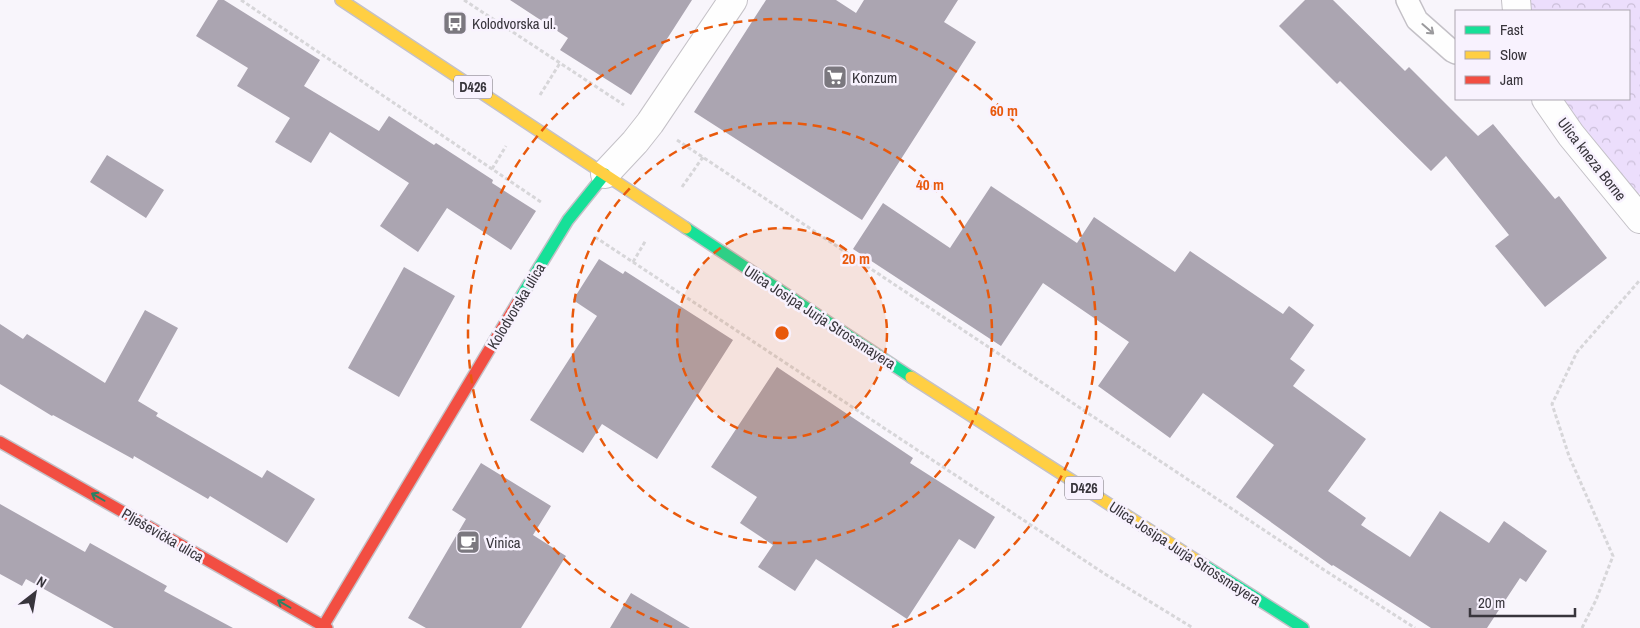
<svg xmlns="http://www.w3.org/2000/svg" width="1640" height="628" font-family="'Archivo Narrow',sans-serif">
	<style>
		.park { fill: url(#park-crowns) }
		.building { fill: #aba5b1 }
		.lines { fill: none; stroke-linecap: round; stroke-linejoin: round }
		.lane-casing { stroke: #c4c1c7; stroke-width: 24 }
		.street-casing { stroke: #c4c1c7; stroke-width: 30 }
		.fast-casing { stroke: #c4c1c7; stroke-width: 14 }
		.slow-casing { stroke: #c4c1c7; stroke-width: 14 }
		.jam-casing { stroke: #c4c1c7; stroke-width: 14 }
		.path { stroke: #d7d6d9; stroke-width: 3; stroke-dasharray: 4 2.5; stroke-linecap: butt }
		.lane { stroke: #fefefe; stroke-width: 21 }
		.street { stroke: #fefefe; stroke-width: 28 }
		.fast { stroke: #16e098; stroke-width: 11 }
		.slow { stroke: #ffcf43; stroke-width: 11 }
		.jam { stroke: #f24e42; stroke-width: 11 }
		.oneway { stroke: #9b9a9d }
		.oneway2 { stroke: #298265 }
		.ring { fill: none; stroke: #e8590c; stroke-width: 2.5; stroke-dasharray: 9 6 }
		.labels { text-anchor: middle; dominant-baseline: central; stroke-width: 5; stroke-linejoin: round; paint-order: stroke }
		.shield { fill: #f8f2fe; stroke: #726e76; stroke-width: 1 }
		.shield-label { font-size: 14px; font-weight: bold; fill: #38353c }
		.poi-label { font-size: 15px; fill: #38353c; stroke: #f8f2fe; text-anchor: start }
		.street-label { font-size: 15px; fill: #38353c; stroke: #f8f2fe }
		.centre { fill: #e8590c; stroke: #f8f2fe; stroke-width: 2.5 }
		.ring-label { font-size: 15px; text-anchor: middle; font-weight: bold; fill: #e8590c; stroke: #f8f2fe; stroke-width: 5; stroke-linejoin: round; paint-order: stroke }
	</style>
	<defs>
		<pattern id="park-crowns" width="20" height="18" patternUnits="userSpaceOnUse" patternTransform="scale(1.25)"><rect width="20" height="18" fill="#ecdefc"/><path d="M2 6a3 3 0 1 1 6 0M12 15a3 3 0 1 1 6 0" fill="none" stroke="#cbbfd9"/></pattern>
	</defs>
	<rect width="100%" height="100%" fill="#f8f5fb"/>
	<path class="park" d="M1528,0h112v193l-4,3 -55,-68 -20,-29h68v-88h-100z"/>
	<path class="building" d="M218,0h6l96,60 -16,26 75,45 10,-15 45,29 2,-2 57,37 -1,3 44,28 -25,39 -64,-42 -29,44 -38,-26 29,-43 -79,-51 -19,31 -36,-21 15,-24 -53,-32 11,-18 -52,-32z
		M510,0h182l-61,95 -71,-45 8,-12z
		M766,0h70l20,13 8,-13h94l-14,22 32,20 -114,178 -168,-108z
		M1305,0h28l72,71 4,-4 69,69 15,-12 62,75 4,-3 48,62 -62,49 -50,-61 14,-11 -63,-79 -15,15 -91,-90 -3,3 -58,-58z
		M107,155l57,35 -18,28 -56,-36z
		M991,186l86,57 17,-26 81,55 15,-21 93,63 6,-8 25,19 -24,34 15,11 -12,16 73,53 -38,52 38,27 -5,7 49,32 30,-46 49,32 15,-22 43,30 -21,31 -6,-4 -33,50h-56l-98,-63 -1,1 -96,-69 38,-52 -71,-52 -33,45 -72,-52 31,-44 -86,-59 -42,63 -148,-97 30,-46 67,45z
		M599,259l24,15 2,-3 108,69 -76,119 -55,-35 -19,29 -53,-33 67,-104 -24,-16z
		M404,267l51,29 -56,101 -51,-29z
		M145,310l33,18 -40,73 20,12 -2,3 106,62 5,-8 48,29 -28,44 -77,-47 -2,3 -74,-43 -1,3 -80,-44 -1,1 -52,-32v-60l23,15 4,-5 78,49z
		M777,367l136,91 -3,5 85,54 -20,32 -16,-10 -52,80 -91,-60 -21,32 -37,-24 15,-22 -33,-22 17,-26 -46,-30z
		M481,463l70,43 -18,29 33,21 -45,72h-95l-18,-10 58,-99 -14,-9z
		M0,504l85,48 5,-9 77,43 -3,5 69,37h-119l-88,-49 -4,7 -22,-12z
		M631,593l59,35h-80z"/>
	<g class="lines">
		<g class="lane-casing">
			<path id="lane" d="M1407,0l10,20 35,31 4,2"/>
		</g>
		<g class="street-casing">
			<path id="street" d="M1516,0l1,11
				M1546,99l25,36 69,84
				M605,174l30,-32 15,-19 83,-123"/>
		</g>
		<g class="fast-casing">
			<path id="fast" d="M686,228l225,149
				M519,300l49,-80 37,-46
				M1199,562l104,66"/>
		</g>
		<g class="slow-casing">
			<path id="slow" d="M341,0l345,228
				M911,377l288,185"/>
		</g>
		<g class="jam-casing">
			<path id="jam" d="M0,442l327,186
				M322,628l197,-328"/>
		</g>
		<path class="path" d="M241,0l300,202
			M464,0l160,105
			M540,95l20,-32
			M677,140l644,428 94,60
			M492,169l14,-23
			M682,187l21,-30
			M595,237l510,337 88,54
			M633,262l13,-22
			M1582,628l14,-28 17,-44 -44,-100 -17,-52 25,-52 63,-72"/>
		<use href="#lane" class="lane"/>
		<use href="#street" class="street"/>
		<use href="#fast" class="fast"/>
		<use href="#slow" class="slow"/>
		<use href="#jam" class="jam"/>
	</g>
	<defs><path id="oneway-shaft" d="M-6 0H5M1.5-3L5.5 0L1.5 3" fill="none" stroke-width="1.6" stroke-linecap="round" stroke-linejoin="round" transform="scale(1.25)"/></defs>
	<use class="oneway" href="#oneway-shaft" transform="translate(1428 29) rotate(41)"/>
	<g class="oneway2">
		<use href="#oneway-shaft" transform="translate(98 497) rotate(-150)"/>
		<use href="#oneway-shaft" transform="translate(284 604) rotate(-150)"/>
	</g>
	<circle cx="782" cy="333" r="105" fill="#e8590c" fill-opacity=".12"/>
	<g class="ring">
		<circle cx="782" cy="333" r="105"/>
		<circle cx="782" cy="333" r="210"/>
		<path d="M672 627A314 314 0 1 1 892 627"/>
	</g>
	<defs>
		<g id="bus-square" transform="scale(1.25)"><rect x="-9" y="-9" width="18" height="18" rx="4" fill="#7b787f" stroke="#f8f2fe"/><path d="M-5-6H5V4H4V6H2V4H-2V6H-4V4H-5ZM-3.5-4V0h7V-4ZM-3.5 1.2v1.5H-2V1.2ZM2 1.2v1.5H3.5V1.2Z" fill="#fff"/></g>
		<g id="supermarket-square" transform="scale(1.25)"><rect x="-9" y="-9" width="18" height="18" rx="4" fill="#7b787f" stroke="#f8f2fe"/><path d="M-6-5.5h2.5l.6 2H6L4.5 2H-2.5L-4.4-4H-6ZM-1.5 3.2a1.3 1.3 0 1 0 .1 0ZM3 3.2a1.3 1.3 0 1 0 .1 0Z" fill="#fff"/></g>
		<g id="cafe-square" transform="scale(1.25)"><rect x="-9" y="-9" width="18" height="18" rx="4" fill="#7b787f" stroke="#f8f2fe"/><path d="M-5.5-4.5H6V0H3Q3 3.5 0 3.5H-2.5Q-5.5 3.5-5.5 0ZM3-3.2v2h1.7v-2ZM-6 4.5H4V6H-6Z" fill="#fff"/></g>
	</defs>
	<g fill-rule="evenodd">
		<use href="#bus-square" x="455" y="23"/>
		<use href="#supermarket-square" x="835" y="77"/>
		<use href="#cafe-square" x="468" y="542"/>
	</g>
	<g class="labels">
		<g class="shield">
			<rect x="454" y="75.5" width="38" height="23" rx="4"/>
			<rect x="1065" y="476.5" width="38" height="23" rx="4"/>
		</g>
		<g class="shield-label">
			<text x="473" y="87">D426</text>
			<text x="1084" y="488">D426</text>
		</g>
		<g class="poi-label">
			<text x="472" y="23">Kolodvorska ul.</text>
			<text x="852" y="77">Konzum</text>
			<text x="486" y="542">Vinica</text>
		</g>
		<g class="street-label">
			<text transform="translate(1592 159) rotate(52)">Ulica kneza Borne</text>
			<text transform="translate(516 306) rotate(-59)">Kolodvorska ulica</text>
			<text transform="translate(820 317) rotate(33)">Ulica Josipa Jurja Strossmayera</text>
			<text transform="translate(163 535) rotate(30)">Plješevička ulica</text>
			<text transform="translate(1185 553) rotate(33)">Ulica Josipa Jurja Strossmayera</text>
		</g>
	</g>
	<circle cx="782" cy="333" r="8" class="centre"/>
	<g class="ring-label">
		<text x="1004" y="116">60 m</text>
		<text x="930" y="190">40 m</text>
		<text x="856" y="264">20 m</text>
	</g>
	<rect x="1455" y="10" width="175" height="90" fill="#f8f2fe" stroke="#aba6b0"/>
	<rect x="1465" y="26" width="25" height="8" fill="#16e098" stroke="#aba6b0"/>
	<text x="1500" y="35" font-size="15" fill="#38353c">Fast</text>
	<rect x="1465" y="51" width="25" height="8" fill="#ffcf43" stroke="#aba6b0"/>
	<text x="1500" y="60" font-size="15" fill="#38353c">Slow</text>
	<rect x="1465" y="76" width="25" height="8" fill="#f24e42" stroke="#aba6b0"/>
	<text x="1500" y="85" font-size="15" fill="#38353c">Jam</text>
	<g transform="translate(35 593) rotate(31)" stroke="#f8f2fe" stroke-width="4" paint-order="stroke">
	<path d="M0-4L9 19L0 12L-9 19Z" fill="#38353c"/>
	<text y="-8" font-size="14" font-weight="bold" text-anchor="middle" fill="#38353c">N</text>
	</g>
	<path d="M1470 608v8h105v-8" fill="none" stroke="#38353c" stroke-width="2.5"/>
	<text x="1478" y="608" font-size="15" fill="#38353c" stroke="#f8f2fe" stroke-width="4" paint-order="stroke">20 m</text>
</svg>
